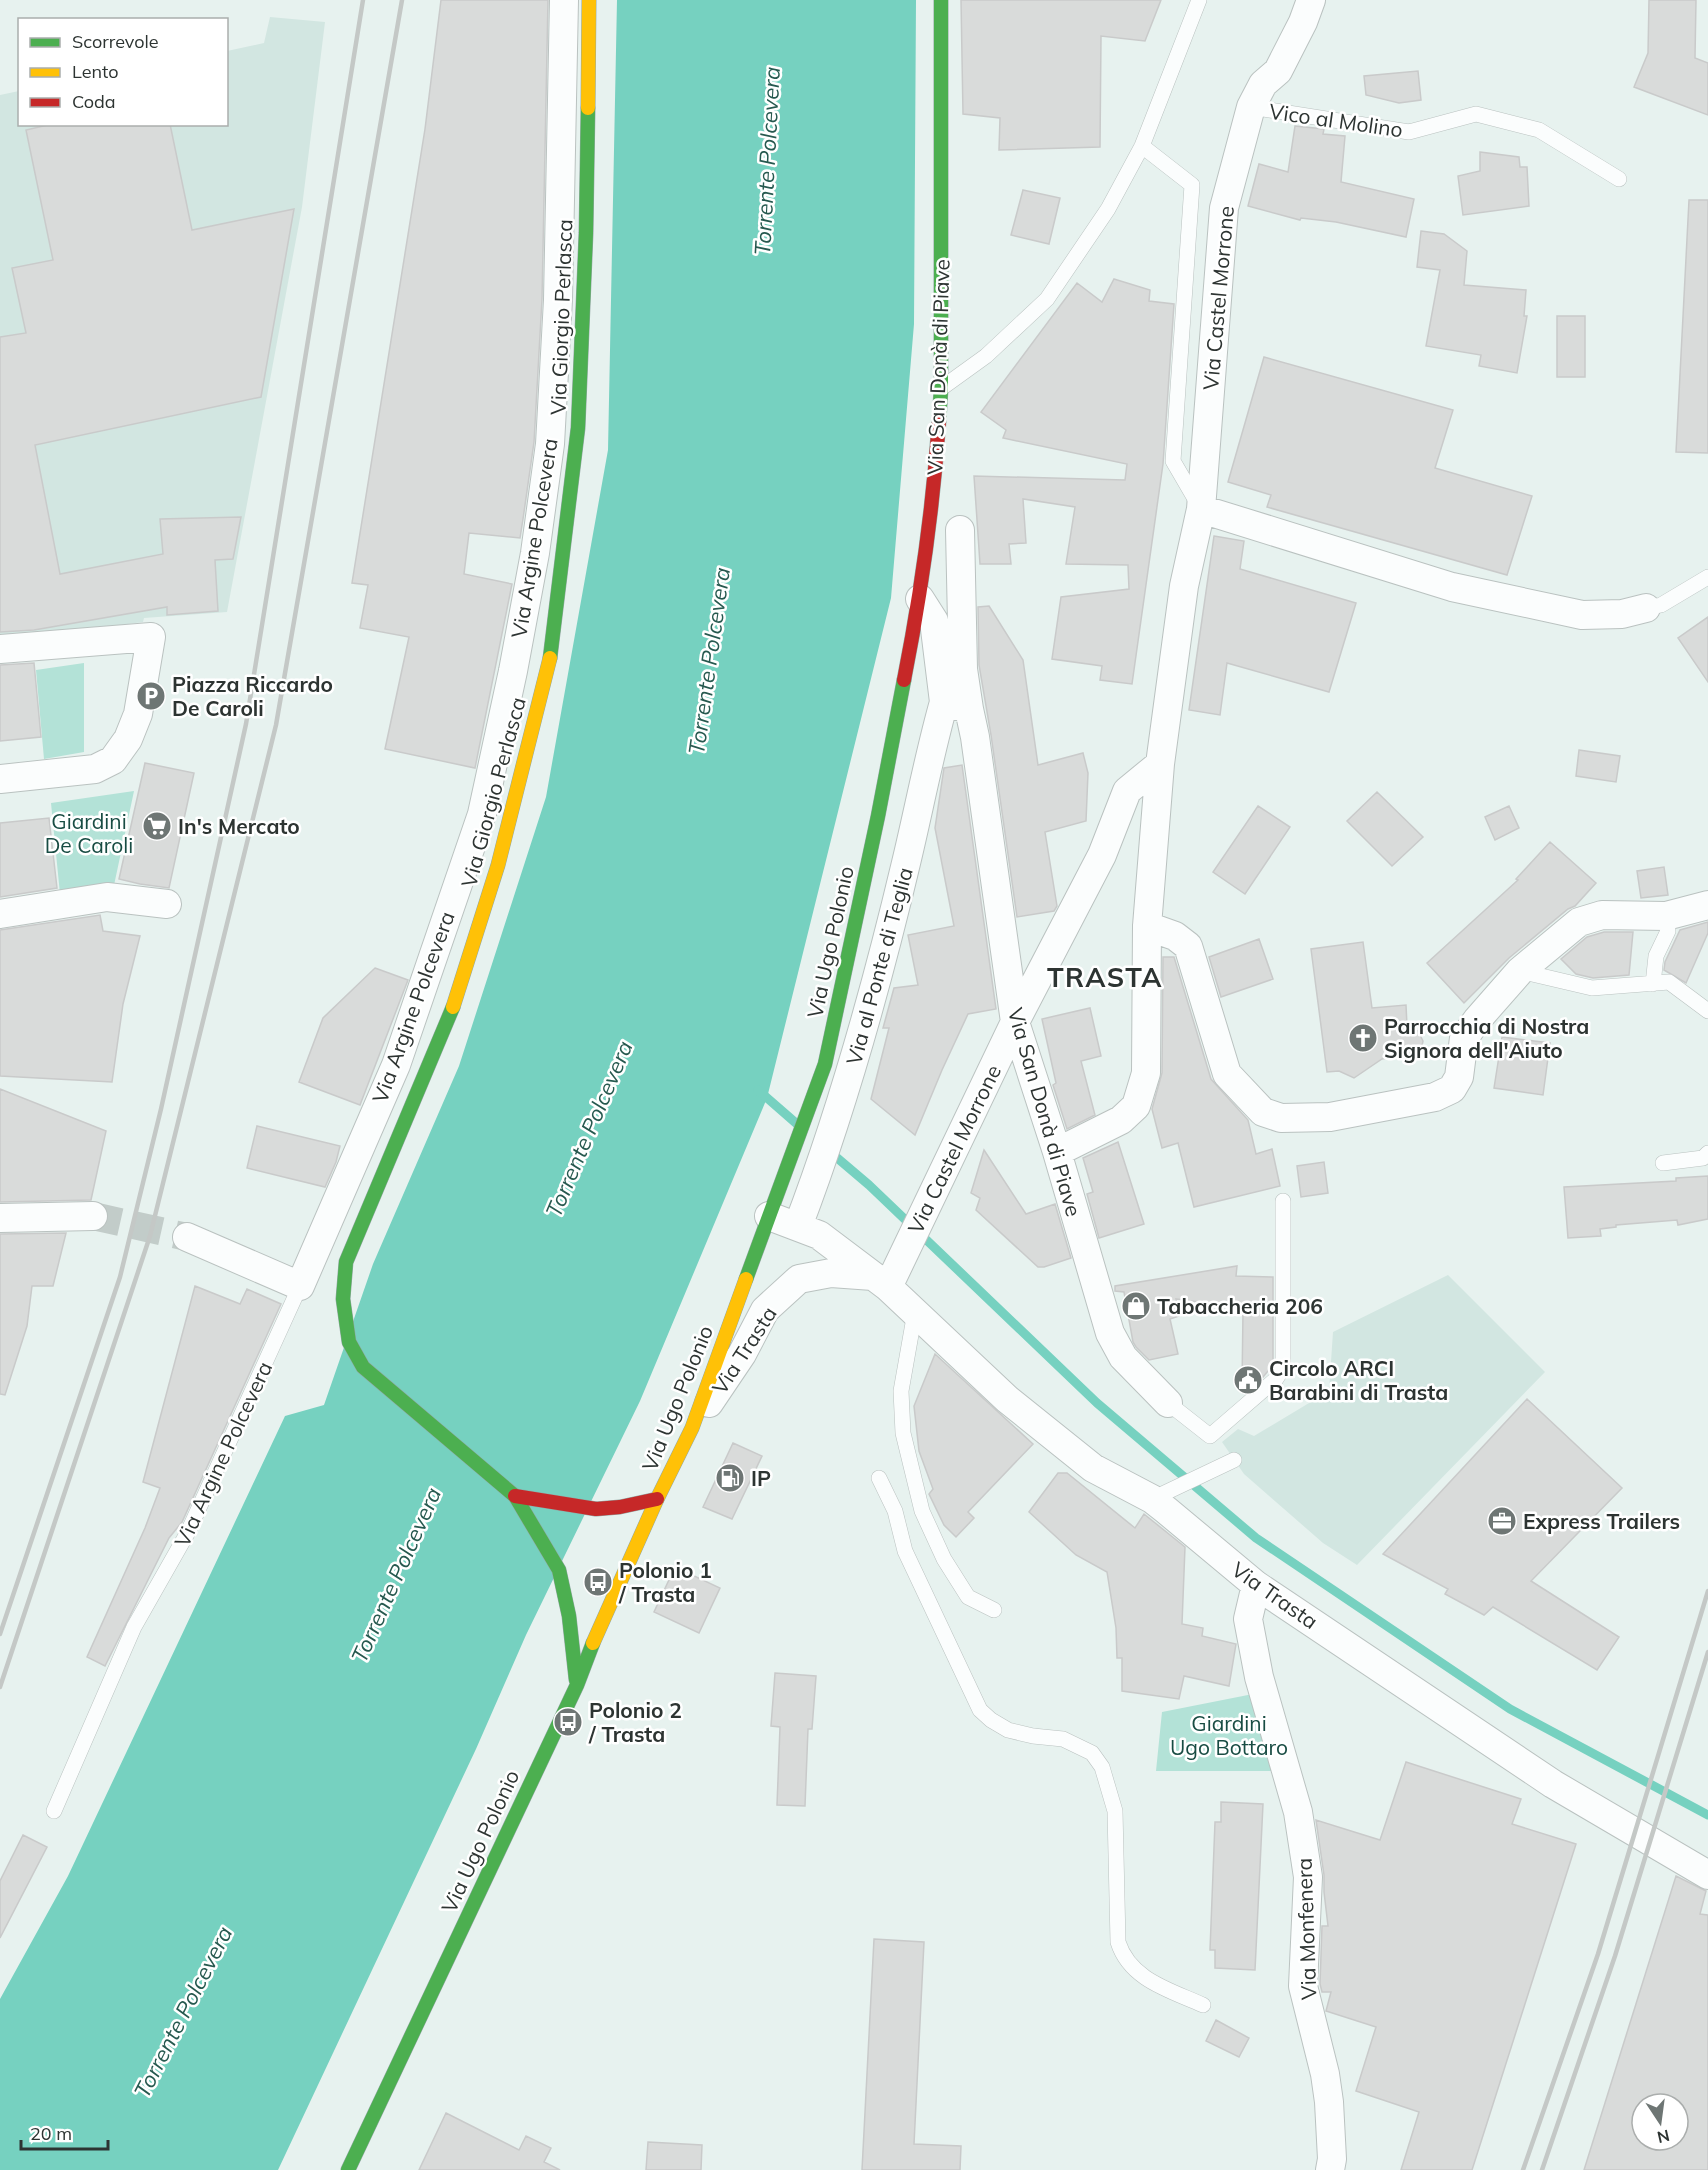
<svg xmlns="http://www.w3.org/2000/svg" width="1708" height="2170" font-family="Mulish,sans-serif">
	<style>
		.built { fill: #d2e6e1 }
		.green { fill: #b3e2d7 }
		.water { fill: #76d1c0 }
		.lines { fill: none; stroke-linecap: round; stroke-linejoin: round }
		.stream { stroke: #76d1c0; stroke-width: 9 }
		.building { fill: #d9dbda; stroke: #c9caca; stroke-width: 1.5; fill-rule: evenodd }
		.street-tunnel { stroke: #c2ccc9; stroke-width: 28; stroke-dasharray: 28 14; stroke-linecap: butt }
		.lane-casing { stroke: #bac2c0; stroke-width: 16 }
		.street-casing { stroke: #bac2c0; stroke-width: 30 }
		.fast-casing { stroke: #93a8a4; stroke-width: 15 }
		.slow-casing { stroke: #93a8a4; stroke-width: 15 }
		.jam-casing { stroke: #93a8a4; stroke-width: 15 }
		.lane { stroke: #fbfdfd; stroke-width: 15 }
		.street { stroke: #fbfdfd; stroke-width: 28 }
		.fast { stroke: #4caf50; stroke-width: 14 }
		.slow { stroke: #ffc107; stroke-width: 14 }
		.jam { stroke: #c62828; stroke-width: 14 }
		.rail { stroke: #c4c8c6; stroke-width: 4.5 }
		.labels { text-anchor: middle; dominant-baseline: central; stroke-width: 5; stroke-linejoin: round; paint-order: stroke }
		.street-label { font-size: 21px; fill: #2d3432; stroke: #fff }
		.poi-label { font-size: 21px; font-weight: bold; fill: #2d3432; stroke: #fff; text-anchor: start }
		.park-label { font-size: 21px; fill: #184c43; stroke: #fff }
		.water-label { font-size: 22px; font-style: italic; fill: #26594f; stroke: #fff }
		.district-label { font-size: 27px; font-weight: bold; letter-spacing: 1.5px; fill: #2d3432; stroke: #fff }
	</style>
	<rect width="100%" height="100%" fill="#e7f2ef"/>
	<path class="built" d="M270,17l55,5 -23,185 -75,405 -83,6 -1,4 -143,19v-546l19,-4 1,33h206l1,-73 37,-8z
		M1448,1275l97,97 -188,193 -34,-22 -79,-69 -22,-32 16,-13 16,7 75,-45 4,-59z"/>
	<path class="green" d="M84,663v89l-40,7 -8,-89z
		M134,791l-21,99 -53,4 -9,-91z
		M1253,1694l27,77h-124l6,-59z"/>
	<path class="water" d="M617,0h299l-2,324 -23,274 -124,500 -127,303 -114,234 -50,114 -198,421h-278v-171l68,-123 217,-460 39,-11 49,-141 86,-198 87,-269 62,-347z"/>
	<g class="lines">
		<path class="stream" d="M758,1090l39,34
			M829,1151l40,34 228,218 159,135 254,171 198,106"/>
	</g>
	<path class="building" d="M441,0h107l-6,299 -8,143 -11,77 -3,19 -51,-5 -5,41 48,10 -37,184 -90,-19 24,-112 -49,-9 8,-43 -16,-2 73,-454z
		M961,0h200l-16,41 -44,-5 -1,111 -101,3 1,-32 -37,-4z
		M1649,0h47l-1,58 13,5v52l-74,-28 14,-34z
		M1418,71l3,29 -22,3 -33,-8 -2,-19z
		M52,124h118l22,106 102,-21 -33,188 -226,48 25,129 103,-20 -3,-35 81,-2 -8,42 -18,1 3,51 -51,4v-8l-133,23 -34,2v-295l26,-4 -14,-65 41,-8 -27,-130z
		M1295,126l29,3 -1,5 22,2 -4,46 73,17 -8,38 -70,-15 -35,-4 -1,2 -52,-14 11,-42 29,8z
		M1480,152l39,5 1,10h7l2,39 -66,9 -5,-39 22,-5z
		M1023,190l37,8 -11,46 -38,-9z
		M1689,200h19v253l-32,-1z
		M1421,231l23,3 23,17 -3,34 62,5 -2,26h3l-10,57 -38,-7 2,-11 -55,-9 14,-76 -23,-3z
		M1114,279l36,11 -1,11 25,3 -11,160 -31,220 -32,-4 2,-14 -50,-7 9,-62 68,-8 -1,-24 -62,-1 9,-57 -52,-8 3,44 -17,1 2,20h-31l-6,-88 151,4 2,-16 -124,-26 3,-8 -25,-18 96,-129 25,19z
		M1557,316h28v61h-28z
		M1264,357l189,53 -18,58 97,28 -25,79 -240,-68 4,-12 -43,-13z
		M1214,536l30,5 -4,28 116,34 -27,89 -102,-29 -7,52 -31,-5z
		M989,606l34,54 15,105 45,-12 5,20 -2,48 -41,11 12,74 -3,5 -37,6 -26,-182 -12,-70 -1,-58z
		M1708,617v65l-30,-44z
		M34,663l7,74 -41,4v-76z
		M1579,750l41,6 -4,26 -40,-6z
		M145,763l49,10 -25,115 -29,-4 -21,-5z
		M962,765l34,244 -28,5 -26,56 -27,65 -44,-36 18,-71h-6l11,-40 24,-3 -10,-50 46,-9 -19,-98 9,-60z
		M1377,792l46,45 -31,29 -45,-45z
		M1258,806l32,21 -45,67 -32,-22z
		M1509,806l10,22 -24,12 -10,-23z
		M49,818l8,70 -57,9v-74z
		M1550,842l46,41 -21,23 -7,3 -59,49 -45,45 -37,-40 91,-83 -2,-1z
		M1664,867l4,28 -27,3 -4,-27z
		M100,915l3,16 37,5 -17,68 -11,78 -112,-6v-146z
		M1708,922v11l-22,50 -22,-13 1,-8 15,-32z
		M1604,932h29l-4,43 -36,3 -17,-4 -15,-15 26,-22z
		M1259,939l14,40 -52,18 -12,-40z
		M1363,942l9,66 34,-3 1,21 11,5 5,10 -1,5 -7,8 -33,5 -28,19 -15,-7 -12,1 -16,-123z
		M1163,957h11l37,122 37,41 8,34 16,-5 8,37 -86,21 -16,-64 -16,5 -10,-39 10,-36z
		M375,968l33,12 -48,125 -61,-23 24,-64z
		M1090,1008l11,48 -20,5 14,54 -28,14 -14,-44 3,-2 -14,-64z
		M1502,1037l48,6 -7,52 -49,-7z
		M0,1089l106,42 -15,69 -91,2z
		M257,1126l83,20 -4,16 -11,25 -78,-19z
		M1118,1142l26,82 -45,14 -12,-44 6,-2 -10,-34z
		M984,1150l42,64 29,-10 16,54 -27,9h-6l-62,-57 4,-12 -9,-5z
		M1324,1162l4,31 -27,4 -4,-31z
		M1708,1176v43l-30,6 -1,-5 -61,5v2l-16,2 1,7 -33,2 -4,-51 112,-6v-3z
		M66,1233l-13,53h-21l-5,40 -22,69 -5,-1v-160z
		M1237,1266l-1,10 37,1v88l-10,12 -21,7 1,-72h-7v-5l-60,-8 3,17 -9,3 8,35 -29,6 -13,-13 -3,-5 -9,-50 -9,-1v-5z
		M195,1286l45,18 7,-15 34,15 -99,218 -13,16 -64,128 -18,-9 58,-129 15,-40 -17,-6z
		M935,1354l98,90 -65,68 6,6 -18,19 -12,-12 -15,-31 4,-5 -14,-38 -5,-45z
		M1527,1399l95,89 -91,93 88,56 -22,33 -104,-63 -9,8 -39,-21 3,-5 -65,-35z
		M733,1443l29,13 -30,63 -29,-12z
		M1058,1473h9l68,55 9,-14 41,33 -3,77 21,4 -1,8 34,8 -7,42 -45,-10 -5,23 -57,-8v-33h-5l-1,-30 -9,-56 -31,-17 -47,-43z
		M675,1567l45,21 -21,45 -45,-21z
		M775,1673l41,3 -4,53h-4l-3,77 -28,-1 3,-78 -9,-1z
		M1406,1762l115,37 -9,25 64,20 -104,326h-71l18,-58 -63,-21 20,-64 -50,-16 5,-19h-9l-2,-8 2,-58h6l-4,-34v-17l-8,-55 64,20z
		M1221,1802l42,2 -8,166 -40,-2v-18h-5l5,-128h6z
		M23,1835l24,12 -47,91v-57z
		M1676,1876l30,15 -6,23 8,1v255h-124zM1642,2104h36v36h-36z
		M874,1939l50,3 -10,202 47,2 -1,24h-98z
		M1216,2020l33,18 -10,19 -33,-16z
		M446,2113l73,37 7,-14 25,12 -7,14 16,8h-141z
		M648,2142l54,3 -1,25h-55z"/>
	<g class="lines">
		<path class="street-tunnel" d="M93,1216l94,21"/>
		<g class="lane-casing">
			<path id="lane" d="M1251,107l158,25 67,-18 63,16 80,49
				M1142,146l50,39 -19,276 25,43
				M943,387l43,-31 61,-57 61,-90 34,-63 57,-146
				M1646,608l15,-3 47,-28
				M1520,971l72,17 77,-6 39,29
				M1653,984l3,-28 12,-25 -2,-15
				M1663,1163l40,-5 5,-5
				M915,1312l-14,79 2,42 19,78 22,48 24,38 26,13
				M1168,1403l42,33 66,-57 7,-11v-167
				M879,1478l16,33 10,40 75,159 11,10 17,10 25,6 30,3 29,14 10,14 13,44 3,131c12,38 52,48 85,63
				M1152,1499l82,-39
				M54,1811l80,-184 54,-95 112,-246"/>
		</g>
		<g class="street-casing">
			<path id="street" d="M1201,509l251,78 130,28 40,-1 24,-6
				M960,530l3,139 6,40
				M920,599l14,22 10,81 25,7 6,28 40,285 42,130 53,181 13,24 45,46
				M0,649l151,-12 -13,77 -10,25 -15,21 -18,9 -95,10
				M0,914l107,-17 60,7
				M1147,926l28,10 13,10 39,128 36,38 18,6 49,-1 105,-20 17,-8 7,-12 5,-39 13,-18 43,-49 59,-49 23,-7 64,1 42,-11
				M1057,1152l64,-32 15,-14 10,-33 1,-147 13,-162 24,-178 17,-77 23,-301 27,-101 12,-23 15,-13 25,-49 8,-22
				M769,1216l50,19 69,52 119,112 86,69 59,31 14,11 90,75 297,199 155,91
				M0,1218l93,-2
				M798,1226c45,-118 79,-241 108,-363 13,-54 23,-108 38,-161
				M187,1237l113,49 96,-221 86,-251 31,-143 22,-118 15,-109 8,-144 6,-300
				M888,1287l127,-265 87,-167 25,-64 33,-27
				M709,1403l33,-49 23,-44 34,-31 32,-6 42,3
				M1256,1585l-8,34 11,58 39,135 10,65 -5,109 22,88 4,28 3,57 -2,11"/>
		</g>
		<g class="fast-casing">
			<path id="fast" d="M939,421l2,-32v-389
				M550,658l28,-230 8,-195 2,-125
				M453,1007l-107,255 -3,37 6,43 14,25 152,129 44,74 10,46 7,64
				M746,1279l79,-215 53,-248 26,-136
				M348,2170l229,-485 16,-42"/>
		</g>
		<g class="slow-casing">
			<path id="slow" d="M588,108l1,-108
				M453,1007l45,-142 52,-207
				M593,1643l64,-144 35,-71 54,-149"/>
		</g>
		<g class="jam-casing">
			<path id="jam" d="M904,680c17,-86 29,-171 35,-259
				M515,1496l81,13 24,-2 37,-8"/>
		</g>
		<use href="#lane" class="lane"/>
		<use href="#street" class="street"/>
		<use href="#fast" class="fast"/>
		<use href="#slow" class="slow"/>
		<use href="#jam" class="jam"/>
		<path class="rail" d="M0,1634l120,-357 41,-168 85,-385 117,-724
			M0,1687l150,-451 126,-511 126,-725
			M1523,2170l75,-216 110,-363
			M1542,2170l73,-214 93,-304"/>
	</g>
	<defs>
		<g id="parking-disc" transform="scale(1.5)"><circle r="9.5" fill="#6e7674" stroke="#fff"/><path d="M-3.5-5.5H1a3.5 3.5 0 0 1 0 7H-1V5.5H-3.5ZM-1-3.4V-.6H.8a1.4 1.4 0 0 0 0-2.8Z" fill="#fff"/></g>
		<g id="supermarket-disc" transform="scale(1.5)"><circle r="9.5" fill="#6e7674" stroke="#fff"/><path d="M-6-5.5h2.5l.6 2H6L4.5 2H-2.5L-4.4-4H-6ZM-1.5 3.2a1.3 1.3 0 1 0 .1 0ZM3 3.2a1.3 1.3 0 1 0 .1 0Z" fill="#fff"/></g>
		<g id="church-disc" transform="scale(1.5)"><circle r="9.5" fill="#6e7674" stroke="#fff"/><path d="M-1.2-6h2.4v3.5h3.3v2.4h-3.3V6h-2.4V-.1h-3.3v-2.4h3.3Z" fill="#fff"/></g>
		<g id="shop-disc" transform="scale(1.5)"><circle r="9.5" fill="#6e7674" stroke="#fff"/><path d="M-5-2.5h2.3a2.7 3.5 0 0 1 5.4 0H5L5.5 6h-11ZM-1.5-2.5h3a1.5 2.3 0 0 0-3 0Z" fill="#fff"/></g>
		<g id="civic-disc" transform="scale(1.5)"><circle r="9.5" fill="#6e7674" stroke="#fff"/><path d="M-.6-6.5H3V-4.5H.6V-3L4-1V1h2V6H-6V1h2V-1L-.6-3ZM-1.2 2.5V6h2.4V2.5Z" fill="#fff"/></g>
		<g id="fuel-disc" transform="scale(1.5)"><circle r="9.5" fill="#6e7674" stroke="#fff"/><path d="M-5.5-6h7V0h2V4h1.3V-2.5L3-4.5l.8-.8L6-3V5H2.5V1h-1V6h-7ZM-4.2-4.7v3.2H.2V-4.7Z" fill="#fff"/></g>
		<g id="office-disc" transform="scale(1.5)"><circle r="9.5" fill="#6e7674" stroke="#fff"/><path d="M-6-3h4V-5.5h4V-3h4V5H-6ZM-1-4.5V-3h2v-1.5ZM-6 0V1H6V0Z" fill="#fff"/></g>
		<g id="bus-disc" transform="scale(1.5)"><circle r="9.5" fill="#6e7674" stroke="#fff"/><path d="M-5-6H5V4H4V6H2V4H-2V6H-4V4H-5ZM-3.5-4V0h7V-4ZM-3.5 1.2v1.5H-2V1.2ZM2 1.2v1.5H3.5V1.2Z" fill="#fff"/></g>
	</defs>
	<g fill-rule="evenodd">
		<use href="#parking-disc" x="151" y="696"/>
		<use href="#supermarket-disc" x="157" y="826"/>
		<use href="#church-disc" x="1363" y="1038"/>
		<use href="#shop-disc" x="1136" y="1306"/>
		<use href="#civic-disc" x="1248" y="1380"/>
		<use href="#fuel-disc" x="730" y="1478"/>
		<use href="#office-disc" x="1502" y="1521"/>
		<use href="#bus-disc" x="598" y="1582"/>
		<use href="#bus-disc" x="568" y="1722"/>
	</g>
	<g class="labels">
		<g class="street-label">
			<text transform="translate(1336 120) rotate(8)">Vico al Molino</text>
			<text transform="translate(1218 298) rotate(-85)">Via Castel Morrone</text>
			<text transform="translate(561 317) rotate(-88)">Via Giorgio Perlasca</text>
			<text transform="translate(938 367) rotate(-88)">Via San Donà di Piave</text>
			<text transform="translate(534 538) rotate(-81)">Via Argine Polcevera</text>
			<text transform="translate(493 792) rotate(-75)">Via Giorgio Perlasca</text>
			<text transform="translate(830 942) rotate(-78)">Via Ugo Polonio</text>
			<text transform="translate(879 966) rotate(-75)">Via al Ponte di Teglia</text>
			<text transform="translate(413 1007) rotate(-70)">Via Argine Polcevera</text>
			<text transform="translate(1045 1112) rotate(74)">Via San Donà di Piave</text>
			<text transform="translate(954 1149) rotate(-64)">Via Castel Morrone</text>
			<text transform="translate(744 1350) rotate(-57)">Via Trasta</text>
			<text transform="translate(677 1398) rotate(-68)">Via Ugo Polonio</text>
			<text transform="translate(223 1454) rotate(-65)">Via Argine Polcevera</text>
			<text transform="translate(1275 1595) rotate(35)">Via Trasta</text>
			<text transform="translate(480 1841) rotate(-65)">Via Ugo Polonio</text>
			<text transform="translate(1306 1929) rotate(-92)">Via Monfenera</text>
		</g>
		<g class="poi-label">
			<text x="172" y="684">Piazza Riccardo<tspan x="172" dy="24">De Caroli</tspan></text>
			<text x="178" y="826">In's Mercato</text>
			<text x="1384" y="1026">Parrocchia di Nostra<tspan x="1384" dy="24">Signora dell'Aiuto</tspan></text>
			<text x="1157" y="1306">Tabaccheria 206</text>
			<text x="1269" y="1368">Circolo ARCI<tspan x="1269" dy="24">Barabini di Trasta</tspan></text>
			<text x="751" y="1478">IP</text>
			<text x="1523" y="1521">Express Trailers</text>
			<text x="619" y="1570">Polonio 1<tspan x="619" dy="24">/ Trasta</tspan></text>
			<text x="589" y="1710">Polonio 2<tspan x="589" dy="24">/ Trasta</tspan></text>
		</g>
		<g class="park-label">
			<text x="89" y="821">Giardini<tspan x="89" dy="24">De Caroli</tspan></text>
			<text x="1229" y="1723">Giardini<tspan x="1229" dy="24">Ugo Bottaro</tspan></text>
		</g>
		<g class="water-label">
			<text transform="translate(767 161) rotate(-87)">Torrente Polcevera</text>
			<text transform="translate(709 661) rotate(-82)">Torrente Polcevera</text>
			<text transform="translate(589 1129) rotate(-67)">Torrente Polcevera</text>
			<text transform="translate(396 1575) rotate(-66)">Torrente Polcevera</text>
			<text transform="translate(183 2012) rotate(-63)">Torrente Polcevera</text>
		</g>
		<g class="district-label">
			<text x="1105" y="977">TRASTA</text>
		</g>
	</g>
	<rect x="18" y="18" width="210" height="108" fill="#ffffff" stroke="#abaead" stroke-width="1.5"/>
	<rect x="30" y="38" width="30" height="9" fill="#4caf50" stroke="#abaead" stroke-width="1.5"/>
	<text x="72" y="48" font-size="18" fill="#2d3432">Scorrevole</text>
	<rect x="30" y="68" width="30" height="9" fill="#ffc107" stroke="#abaead" stroke-width="1.5"/>
	<text x="72" y="78" font-size="18" fill="#2d3432">Lento</text>
	<rect x="30" y="98" width="30" height="9" fill="#c62828" stroke="#abaead" stroke-width="1.5"/>
	<text x="72" y="108" font-size="18" fill="#2d3432">Coda</text>
	<g transform="translate(1660 2122) rotate(167)"><circle r="28" fill="#ffffff" stroke="#abaead" stroke-width="1.5"/>
	<path d="M0-4.5L10 22L0 15L-10 22Z" fill="#6e7674"/>
	<text y="-9" font-size="16" font-weight="bold" text-anchor="middle" fill="#2d3432">N</text>
	</g>
	<path d="M21 2140v9h87v-9" fill="none" stroke="#2d3432" stroke-width="3"/>
	<text x="30" y="2140" font-size="18" fill="#2d3432" stroke="#ffffff" stroke-width="4.5" paint-order="stroke">20 m</text>
</svg>
